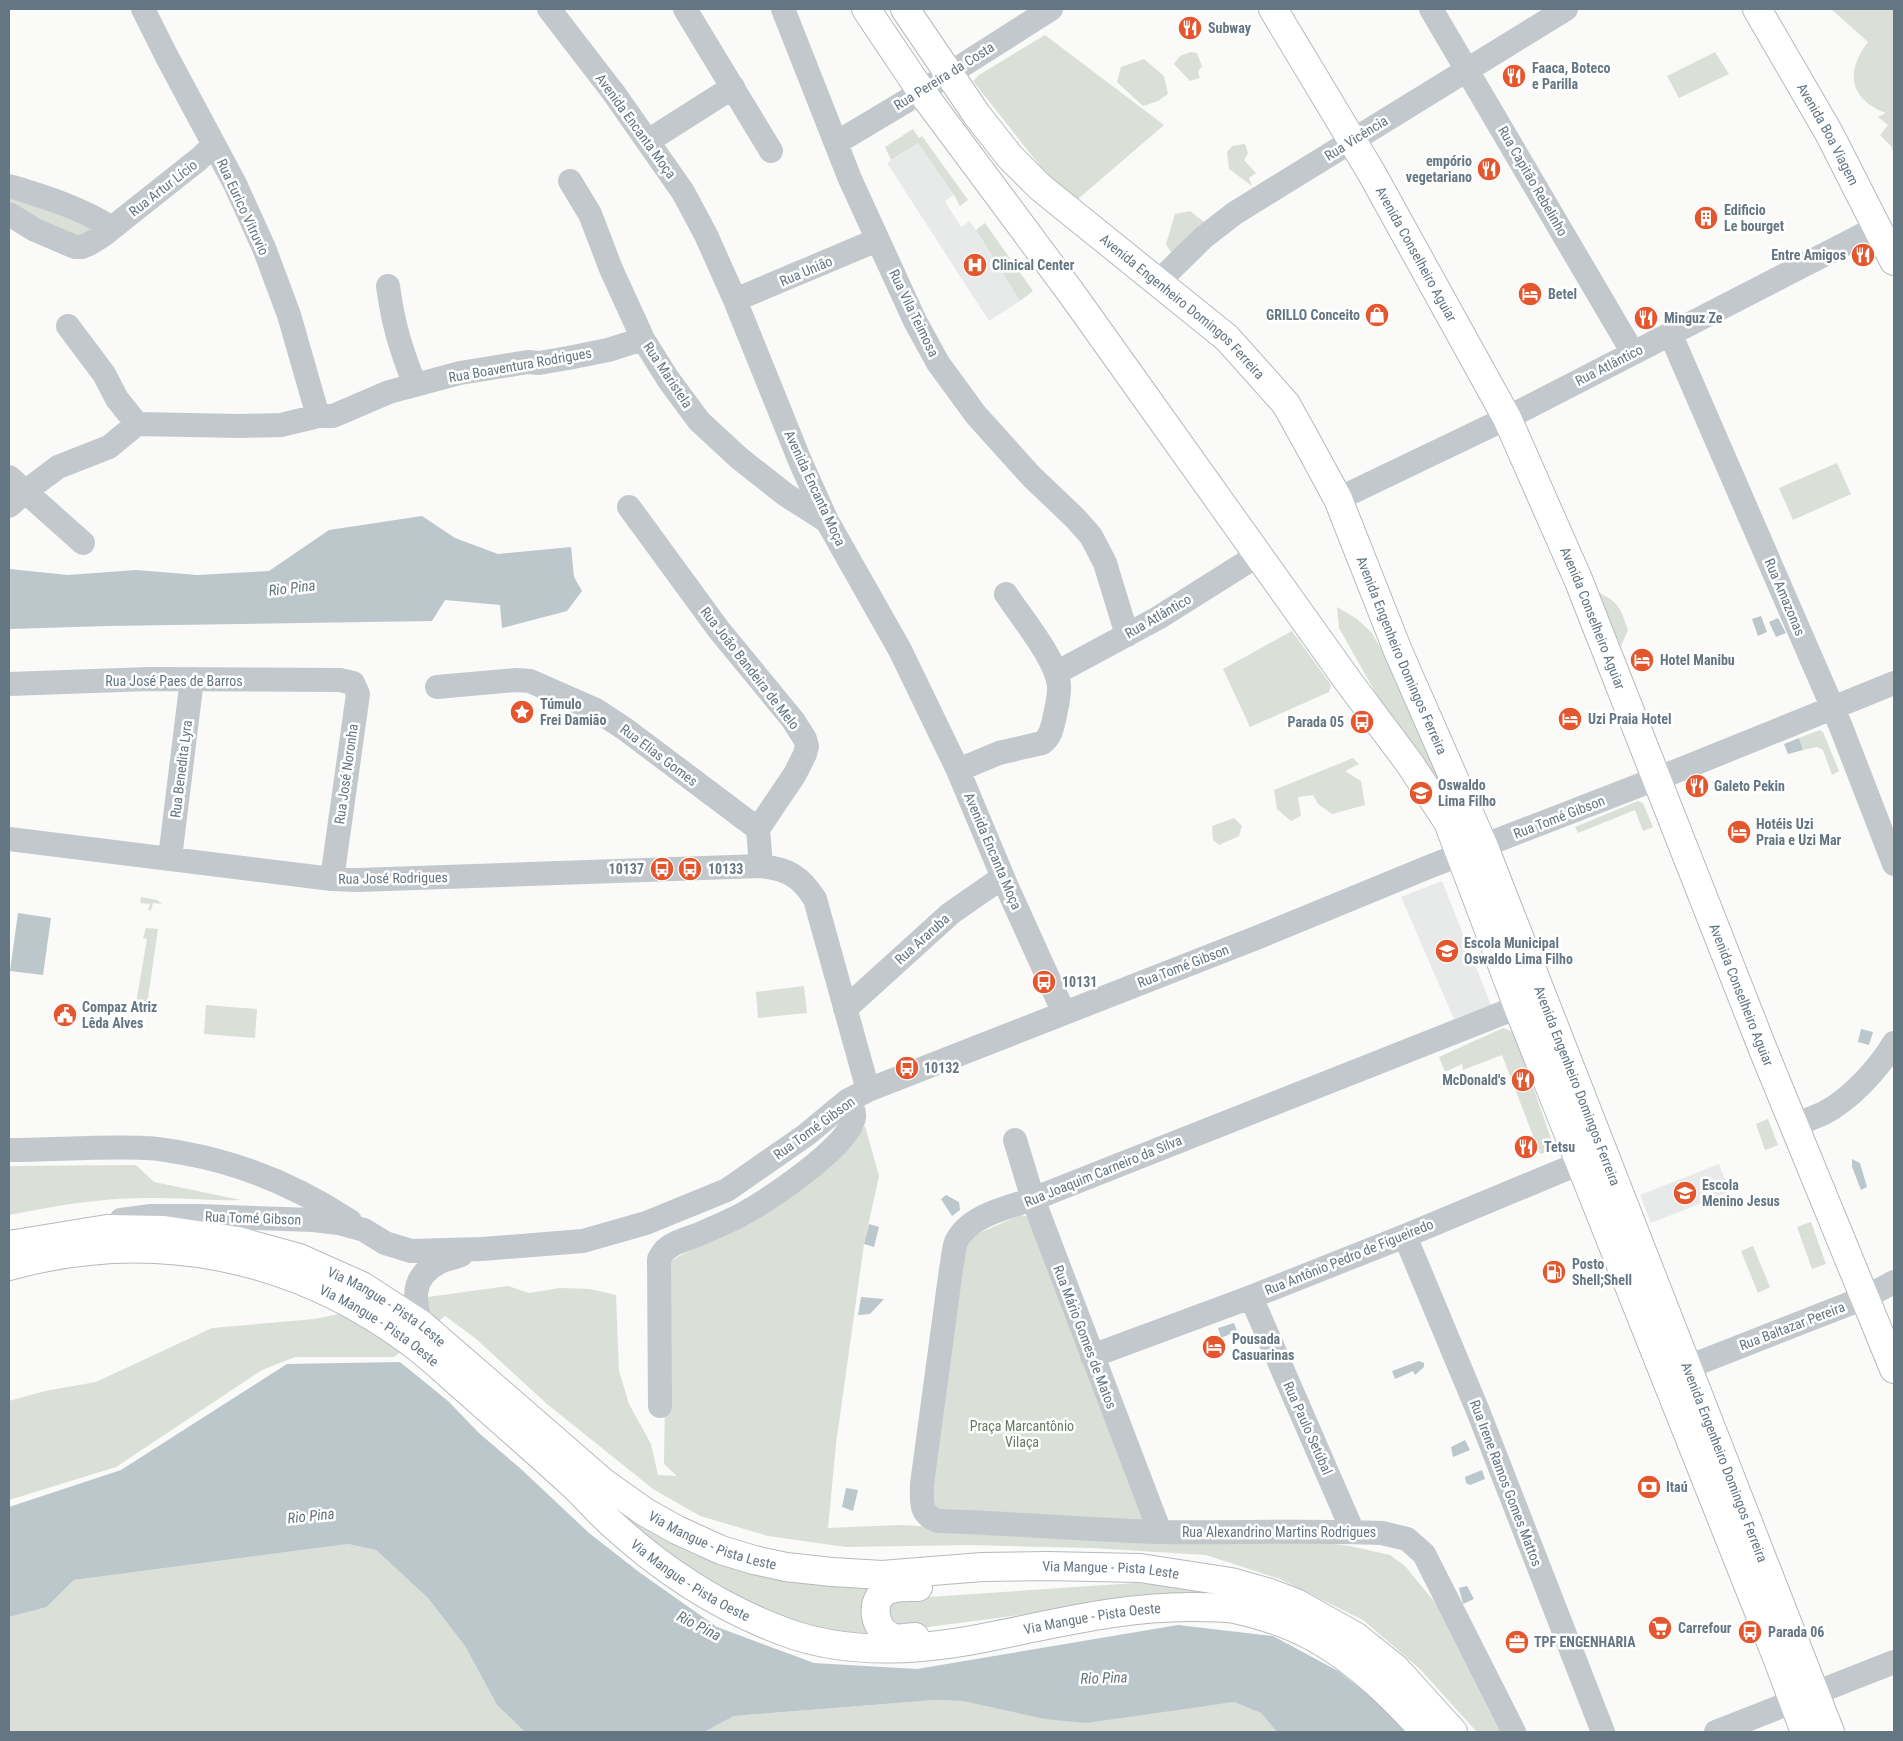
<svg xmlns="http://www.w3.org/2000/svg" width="1903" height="1741" font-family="'Roboto Condensed',sans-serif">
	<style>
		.built { fill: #e8e9e9 }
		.green { fill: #dadfd7 }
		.water { fill: #bbc7cb }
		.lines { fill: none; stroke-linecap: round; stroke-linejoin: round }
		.major-casing { stroke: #b5babe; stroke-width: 30 }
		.minor { stroke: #c3c8cc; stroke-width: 24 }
		.major { stroke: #fff; stroke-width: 28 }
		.labels { text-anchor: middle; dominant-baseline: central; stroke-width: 5; stroke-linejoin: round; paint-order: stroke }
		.poi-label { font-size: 14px; font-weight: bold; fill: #657683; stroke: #fff; text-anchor: start }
		.street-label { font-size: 14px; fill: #657683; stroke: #fff }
		.park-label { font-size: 14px; fill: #687a64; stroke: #fff }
		.water-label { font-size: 15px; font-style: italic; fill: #60757c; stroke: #fff }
	</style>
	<rect width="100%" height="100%" fill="#fafaf8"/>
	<path class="built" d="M918,143l36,52 -9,6 16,26 9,-6 50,80 -31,20 -102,-158z
		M1442,881l49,124 -37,14 -53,-122z
		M1719,1164l11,28 -79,31 -11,-28z"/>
	<path class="green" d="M1831,9h63v145l-3,-8 -11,-11 8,-10 -10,-8 8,-4c-37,-14 -41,-41 -18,-71z
		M1045,35l119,90 -86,74 -34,-28 -71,-90 6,-6z
		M1191,52l6,1 5,13 -4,6 2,6 -10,3 -16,-17 6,-8z
		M1715,52l14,22 -50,24 -12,-22z
		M1144,59l20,17 4,18 -10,7 -15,5 -26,-24 4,-15z
		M913,129l6,9 3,-2 46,64 -8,6 -6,-11 -36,-52 -27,17 -6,-13z
		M1245,144l3,9 -4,7 12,13 -7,5 3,8 -23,-17 -2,-17 5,-6z
		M9,192l82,37 -3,5 -16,3 -63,-34z
		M1190,211l14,11 -6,4 -1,6 -21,22 -6,-3 -4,-7 9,-30z
		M985,223l48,68 -13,10 -44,-71z
		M1837,463l14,31 -58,26 -14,-32z
		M1594,590c25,13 25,14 34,40l-7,16z
		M1337,607l20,12 15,14 38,67 43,103 -66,-90 -48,-85z
		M1292,631l39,54 -2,7 -79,35 -27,-58z
		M1820,730l3,2 16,39 -7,4 -9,-25 -6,-3 -14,3 -4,-12z
		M1353,758l6,6 -14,7 16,10 4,24 -33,9 -14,-10 -5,-9 -15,2 3,19 -10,5 -14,-12 -3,-19z
		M1638,801l5,2 10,24 -10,4 -8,-21 -57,23 -3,-6z
		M1234,818l8,8 -3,10 -20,9 -6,-5 -1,-14z
		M141,897l16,3 5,4 -9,-1 -2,7h-3l2,-6 -10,-1z
		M146,928l12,1 -11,76 -11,-2 11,-64 -4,-1z
		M804,986l3,27 -49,5 -2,-26z
		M206,1005l51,4 -2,29 -51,-4z
		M1503,1028l11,4 41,118 -15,4 -38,-99 -39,15 -1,-6 -17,8 -6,-15z
		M1768,1119l10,26 -13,5 -9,-26z
		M865,1126l14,50 -15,68 -28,200 -8,84 72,-3 150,8 240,6 60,7 40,9 15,11 36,44 64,122h-28l-57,-63 -57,-49 -83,-41 -74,-24 -114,-7 -123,-3 -123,2 -78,-11 -68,-20 -47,-27 -106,-85 -72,-66 -30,-22 -51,41h-99l-33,13 -146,97 -107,33v-99l36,-10 51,-9 116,-54 103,-9 91,-19 102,-14 21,7 31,-5 30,1 26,6 3,76 10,33 22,40 7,31 19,1 -13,-12 3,-201 123,-69 57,-44z
		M136,1165l18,17 87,18c-29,1 -56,-2 -84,-2 -50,-1 -100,7 -148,17v-49z
		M1020,1215l10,2 113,298v7l-214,-11 36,-264 12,-13z
		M1811,1222l15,42 -14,5 -15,-42z
		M1753,1246l17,41 -12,6 -17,-42z
		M613,1509c24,15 48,31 73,42 59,26 121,35 184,38 -10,17 -11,32 0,50l-29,-3 -73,-20 -71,-38z
		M348,1544l28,6 52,48 37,48 32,59 28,27h-516v-115l38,-10 27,-27z
		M1135,1583l31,1 72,12 -133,8 -177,23 -29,1 -6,-1 -6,-18 1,-4 11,-6z
		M935,1700l28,1 40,7 207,-3 24,-3 27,11 16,19h-573l30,-16z"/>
	<path class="water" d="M422,516l33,22 43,16 73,-7 3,30 8,14 -15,20 -65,17 -2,-23 -55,-5 -13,21 -325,5 -98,3v-60l59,6 68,-5 61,5 72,-4 60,-41z
		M1761,616l6,16 -9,4 -6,-17z
		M1778,618l8,15 -10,4 -7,-15z
		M1799,738l4,12 -15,4 -4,-10z
		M18,913l33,5 -8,57 -33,-4z
		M1861,1029l12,3 -4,13 -11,-3z
		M1852,1159l8,4 7,24 -6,3 -9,-23z
		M946,1195l13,7 1,8 -8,6 -11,-17z
		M869,1224l10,3 -5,20 -10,-3z
		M861,1297l23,2 -14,15 -12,1z
		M1234,1323l3,8 -16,7 -3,-10z
		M1419,1361l5,2v4l-9,8 -2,-4 -18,8 -3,-8z
		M400,1362l48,39 32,33 41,35 68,64 50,39 78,55 97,36 103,6 261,-44 95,11 65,35 42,33 25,28h-128l-16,-19 -27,-11 -148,21 -41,-4 -82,-18 -28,-1 -201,16 -30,16h-179l-28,-27 -32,-59 -37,-48 -52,-48 -28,-6 -274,36 -27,27 -38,10v-110l112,-37 166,-106z
		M1465,1440l5,10 -17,7 -2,-10z
		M1482,1470l3,9 -15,6 -4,-2 -1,-6z
		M846,1488l12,2 -5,21 -11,-4z
		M1467,1586l7,13 -11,5 -4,-16z"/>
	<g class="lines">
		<g class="major-casing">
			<g id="major">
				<path d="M866,9l55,82 151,203 276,387 62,83 38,58 70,185 260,653 27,72"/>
				<path id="s1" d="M905,9l72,106 33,42 30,30 187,151 59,66 20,36 32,59 60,152 86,196 346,885"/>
				<path id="s2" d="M1273,9l98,163 136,246 71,161 186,473 130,317"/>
				<path id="s3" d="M1757,9l72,124 65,128"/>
				<path id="s4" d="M9,1245l98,-16 57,1 74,11 61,17 63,28 60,39 182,158 41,29 32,18 44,20 33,10 32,7 46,5 50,3 100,-8 65,-1 93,2 91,14 39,11 26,10 59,33 41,33 57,63"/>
				<path id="s5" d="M9,1266c141,-39 282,-12 400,75 22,16 41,35 61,52 34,30 68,60 101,90 14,13 26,27 40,40 51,47 109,85 174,109 68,25 144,18 213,3 65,-13 130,-29 197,-28 13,0 27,0 40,2 28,6 57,16 82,30 41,23 77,59 108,93"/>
				<path d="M915,1637c-7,0 -17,3 -23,0 -18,-7 -23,-36 -6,-46 9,-5 22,-4 32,-4"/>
			</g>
		</g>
		<path class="minor" d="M143,9l23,46 69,129 29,64 25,67 29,101
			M549,9l64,83 70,100 23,43 29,65 65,161 27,60 73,129 58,120 49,117 57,126
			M685,9l86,142
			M783,9l67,170 65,142 23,42 38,52 56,62 43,41 16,18 14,27 22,72
			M1431,9l202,344
			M648,141l85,-54
			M836,143l72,-43 143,-91
			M570,181l20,33 21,55 32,70 25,40 31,42 40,37 47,37 41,26
			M9,186c36,11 70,21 103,42
			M9,214l26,16 40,17h7l7,-3 13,-8 97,-77 14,-13
			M1158,282l46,-45 31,-24 331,-204
			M388,286c5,38 13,64 27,99
			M735,300l142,-60
			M68,326l36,48 13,25 20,25
			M1670,333l171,394 53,137
			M9,477l74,66
			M1338,499l169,-81 371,-191
			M9,506l17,-15 32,-24 51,-20 28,-23 103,2 41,-1 37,-9h15l56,-24 71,-19 68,-11 11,1 29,-5 40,-8 35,-11
			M629,507l90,123 74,90 12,19 2,7 -2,8 -10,20 -37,55 3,37
			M1056,673l102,-55 100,-63
			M9,684l141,-5 190,1 13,3 5,11 -26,185
			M437,687l79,-7 14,1 66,29 29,19 133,100
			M958,770l41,-17 43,-10c8,-5 10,-14 12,-23 2,-11 6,-24 5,-35 -3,-26 -38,-68 -53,-91
			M9,839l323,40 26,1 403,-14c27,3 39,10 54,33l53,191
			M170,858l22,-179
			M845,1009l106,-96 52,-36
			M1795,1125c10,-4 20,-8 29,-12 27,-14 55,-45 70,-70
			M1015,1140l18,59 127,333
			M9,1150c45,0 91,-4 136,-2 13,0 26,3 38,5 62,11 115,34 167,68
			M121,1220l30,-4h47l115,4 26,3 25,7 21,13 26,8 71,-2 101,-8 63,-18 81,-33 79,-55 41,-34 21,-11 388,-152 175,-72 248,-96 215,-87
			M1405,1236l73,175 125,321
			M1251,1297l102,235
			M422,1325c-9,-24 -11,-48 16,-62 7,-4 16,-5 23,-8
			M1092,1356l159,-59 154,-61 192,-80
			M1688,1367l176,-69 30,-16
			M660,1406l-1,-147c2,-3 4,-7 6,-9 9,-8 21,-11 32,-15 14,-6 28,-12 42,-19 26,-14 109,-68 115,-98 1,-7 -2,-12 -7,-17
			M1514,1732l-90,-178 -17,-15 -25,-6c-74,-3 -149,0 -224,-1 -73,-2 -146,-9 -220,-11 -19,-7 -16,-19 -16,-37l29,-215c2,-8 2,-19 5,-27 13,-27 51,-34 77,-43l485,-192
			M1716,1732l178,-70"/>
		<use href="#major" class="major"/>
	</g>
	<defs>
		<g id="restaurant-disc" transform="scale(1.25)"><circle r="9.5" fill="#e4572e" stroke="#fff"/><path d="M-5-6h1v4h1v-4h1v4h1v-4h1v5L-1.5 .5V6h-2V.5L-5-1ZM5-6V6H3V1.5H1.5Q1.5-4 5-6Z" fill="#fff"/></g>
		<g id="building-disc" transform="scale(1.25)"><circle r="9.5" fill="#e4572e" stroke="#fff"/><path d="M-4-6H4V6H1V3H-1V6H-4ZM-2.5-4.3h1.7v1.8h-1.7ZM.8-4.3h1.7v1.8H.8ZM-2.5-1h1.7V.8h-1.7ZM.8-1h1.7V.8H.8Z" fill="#fff"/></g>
		<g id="hospital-disc" transform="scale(1.25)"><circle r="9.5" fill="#e4572e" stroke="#fff"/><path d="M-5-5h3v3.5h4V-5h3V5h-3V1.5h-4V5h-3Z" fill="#fff"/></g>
		<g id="hotel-disc" transform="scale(1.25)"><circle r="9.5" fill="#e4572e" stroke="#fff"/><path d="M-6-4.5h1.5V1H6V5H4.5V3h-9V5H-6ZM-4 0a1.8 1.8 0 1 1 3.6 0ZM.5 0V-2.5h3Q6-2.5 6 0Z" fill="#fff"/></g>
		<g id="shop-disc" transform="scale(1.25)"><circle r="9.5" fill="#e4572e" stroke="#fff"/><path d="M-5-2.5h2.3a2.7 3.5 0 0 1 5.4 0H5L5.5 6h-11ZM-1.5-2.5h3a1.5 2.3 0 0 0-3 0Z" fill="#fff"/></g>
		<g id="sight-disc" transform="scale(1.25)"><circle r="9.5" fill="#e4572e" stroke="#fff"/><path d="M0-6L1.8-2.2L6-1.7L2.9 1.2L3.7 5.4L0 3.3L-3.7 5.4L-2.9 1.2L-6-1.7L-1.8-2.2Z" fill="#fff"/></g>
		<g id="bus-disc" transform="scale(1.25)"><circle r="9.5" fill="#e4572e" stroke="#fff"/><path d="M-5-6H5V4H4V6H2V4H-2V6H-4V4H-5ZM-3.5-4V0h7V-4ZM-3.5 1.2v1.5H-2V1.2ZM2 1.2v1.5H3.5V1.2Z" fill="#fff"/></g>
		<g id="school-disc" transform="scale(1.25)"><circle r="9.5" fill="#e4572e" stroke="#fff"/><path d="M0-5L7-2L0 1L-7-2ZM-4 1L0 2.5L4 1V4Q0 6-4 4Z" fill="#fff"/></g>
		<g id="civic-disc" transform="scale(1.25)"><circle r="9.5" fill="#e4572e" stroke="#fff"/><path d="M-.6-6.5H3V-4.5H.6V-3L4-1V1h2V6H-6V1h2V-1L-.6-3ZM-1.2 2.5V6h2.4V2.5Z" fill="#fff"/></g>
		<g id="fuel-disc" transform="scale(1.25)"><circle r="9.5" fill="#e4572e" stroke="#fff"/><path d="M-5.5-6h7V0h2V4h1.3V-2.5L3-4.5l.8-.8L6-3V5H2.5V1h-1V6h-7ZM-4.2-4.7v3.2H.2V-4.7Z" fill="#fff"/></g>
		<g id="bank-disc" transform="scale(1.25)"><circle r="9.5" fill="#e4572e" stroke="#fff"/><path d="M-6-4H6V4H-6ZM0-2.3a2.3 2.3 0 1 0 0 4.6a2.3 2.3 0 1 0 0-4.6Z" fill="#fff"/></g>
		<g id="supermarket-disc" transform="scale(1.25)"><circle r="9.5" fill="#e4572e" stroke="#fff"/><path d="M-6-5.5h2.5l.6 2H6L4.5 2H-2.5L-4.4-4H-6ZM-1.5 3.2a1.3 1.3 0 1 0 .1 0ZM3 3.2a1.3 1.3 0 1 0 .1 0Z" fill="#fff"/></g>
		<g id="office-disc" transform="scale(1.25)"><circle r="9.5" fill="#e4572e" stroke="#fff"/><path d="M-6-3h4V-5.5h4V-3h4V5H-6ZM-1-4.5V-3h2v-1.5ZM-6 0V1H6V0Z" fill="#fff"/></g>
	</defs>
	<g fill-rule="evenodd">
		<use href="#restaurant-disc" x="1190" y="28"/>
		<use href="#restaurant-disc" x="1514" y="76"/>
		<use href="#restaurant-disc" x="1489" y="169"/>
		<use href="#building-disc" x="1706" y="218"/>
		<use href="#restaurant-disc" x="1863" y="255"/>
		<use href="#hospital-disc" x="975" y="265"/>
		<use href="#hotel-disc" x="1530" y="294"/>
		<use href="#shop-disc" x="1377" y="315"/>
		<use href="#restaurant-disc" x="1646" y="318"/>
		<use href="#hotel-disc" x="1642" y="660"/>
		<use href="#sight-disc" x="522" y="712"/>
		<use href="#hotel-disc" x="1570" y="719"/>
		<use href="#bus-disc" x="1362" y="722"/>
		<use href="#restaurant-disc" x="1697" y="786"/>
		<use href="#school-disc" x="1421" y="793"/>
		<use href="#hotel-disc" x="1739" y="832"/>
		<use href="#bus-disc" x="662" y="869"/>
		<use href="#bus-disc" x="690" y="869"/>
		<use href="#school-disc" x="1447" y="951"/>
		<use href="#bus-disc" x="1044" y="982"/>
		<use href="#civic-disc" x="65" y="1015"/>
		<use href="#bus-disc" x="907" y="1068"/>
		<use href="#restaurant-disc" x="1523" y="1080"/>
		<use href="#restaurant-disc" x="1526" y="1147"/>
		<use href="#school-disc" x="1685" y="1193"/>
		<use href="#fuel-disc" x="1554" y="1272"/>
		<use href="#hotel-disc" x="1214" y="1347"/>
		<use href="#bank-disc" x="1649" y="1487"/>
		<use href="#supermarket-disc" x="1660" y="1628"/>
		<use href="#bus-disc" x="1750" y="1632"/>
		<use href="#office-disc" x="1517" y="1642"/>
	</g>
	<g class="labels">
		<g class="poi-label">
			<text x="1208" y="28">Subway</text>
			<text x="1532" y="68">Faaca, Boteco<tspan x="1532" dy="16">e Parilla</tspan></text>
			<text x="1472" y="161" text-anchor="end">empório<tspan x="1472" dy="16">vegetariano</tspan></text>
			<text x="1724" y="210">Edificio<tspan x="1724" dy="16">Le bourget</tspan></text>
			<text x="1846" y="255" text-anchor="end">Entre Amigos</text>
			<text x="992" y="265">Clinical Center</text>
			<text x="1548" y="294">Betel</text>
			<text x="1360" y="315" text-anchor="end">GRILLO Conceito</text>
			<text x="1664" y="318">Minguz Ze</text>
			<text x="1660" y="660">Hotel Manibu</text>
			<text x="540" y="704">Túmulo<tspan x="540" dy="16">Frei Damião</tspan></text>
			<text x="1588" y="719">Uzi Praia Hotel</text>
			<text x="1344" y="722" text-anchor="end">Parada 05</text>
			<text x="1438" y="785">Oswaldo<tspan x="1438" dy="16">Lima Filho</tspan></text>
			<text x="1714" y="786">Galeto Pekin</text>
			<text x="1756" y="824">Hotéis Uzi<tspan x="1756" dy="16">Praia e Uzi Mar</tspan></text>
			<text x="644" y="869" text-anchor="end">10137</text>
			<text x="708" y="869">10133</text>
			<text x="1464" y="943">Escola Municipal<tspan x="1464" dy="16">Oswaldo Lima Filho</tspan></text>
			<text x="1062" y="982">10131</text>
			<text x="82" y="1007">Compaz Atriz<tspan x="82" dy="16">Lêda Alves</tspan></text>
			<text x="924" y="1068">10132</text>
			<text x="1506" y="1080" text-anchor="end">McDonald's</text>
			<text x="1544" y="1147">Tetsu</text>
			<text x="1702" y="1185">Escola<tspan x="1702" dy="16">Menino Jesus</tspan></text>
			<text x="1572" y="1264">Posto<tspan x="1572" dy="16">Shell;Shell</tspan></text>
			<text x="1232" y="1339">Pousada<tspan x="1232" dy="16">Casuarinas</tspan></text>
			<text x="1666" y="1487">Itaú</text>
			<text x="1678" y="1628">Carrefour</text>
			<text x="1768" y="1632">Parada 06</text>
			<text x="1534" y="1642">TPF ENGENHARIA</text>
		</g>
		<g class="street-label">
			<text transform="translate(944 76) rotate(-32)">Rua Pereira da Costa</text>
			<text transform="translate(636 126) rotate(54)">Avenida Encanta Moça</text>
			<text stroke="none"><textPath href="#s3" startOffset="144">Avenida Boa Viagem</textPath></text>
			<text transform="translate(1356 138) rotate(-32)">Rua Vicência</text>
			<text transform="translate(1533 181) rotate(60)">Rua Capitão Rebelinho</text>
			<text transform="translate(163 188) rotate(-38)">Rua Artur Lício</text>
			<text transform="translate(243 207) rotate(65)">Rua Eurico Vitruvio</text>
			<text stroke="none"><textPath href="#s2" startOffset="284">Avenida Conselheiro Aguiar</textPath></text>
			<text transform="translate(806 271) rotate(-23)">Rua União</text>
			<text stroke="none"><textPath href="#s1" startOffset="410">Avenida Engenheiro Domingos Ferreira</textPath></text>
			<text transform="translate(914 313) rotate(64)">Rua Vila Teimosa</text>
			<text transform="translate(520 365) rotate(-10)">Rua Boaventura Rodrigues</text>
			<text transform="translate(1609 365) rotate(-27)">Rua Atlântico</text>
			<text transform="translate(668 375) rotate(56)">Rua Maristela</text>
			<text transform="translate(815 488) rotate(65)">Avenida Encanta Moça</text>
			<text transform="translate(1785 597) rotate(67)">Rua Amazonas</text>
			<text transform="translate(1158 616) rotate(-30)">Rua Atlântico</text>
			<text stroke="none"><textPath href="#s2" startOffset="689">Avenida Conselheiro Aguiar</textPath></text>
			<text stroke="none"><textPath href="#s1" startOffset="830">Avenida Engenheiro Domingos Ferreira</textPath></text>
			<text transform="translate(750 668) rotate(52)">Rua João Bandeira de Melo</text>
			<text x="174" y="681">Rua José Paes de Barros</text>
			<text transform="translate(659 755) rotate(37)">Rua Elias Gomes</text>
			<text transform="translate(181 769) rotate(-83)">Rua Benedita Lyra</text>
			<text transform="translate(346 774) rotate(-82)">Rua José Noronha</text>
			<text transform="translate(1559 817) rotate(-21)">Rua Tomé Gibson</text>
			<text transform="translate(993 851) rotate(67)">Avenida Encanta Moça</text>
			<text transform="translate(393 878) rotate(-1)">Rua José Rodrigues</text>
			<text transform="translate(922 939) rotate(-42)">Rua Araruba</text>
			<text transform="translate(1183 966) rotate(-21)">Rua Tomé Gibson</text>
			<text stroke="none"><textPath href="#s2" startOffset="1094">Avenida Conselheiro Aguiar</textPath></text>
			<text stroke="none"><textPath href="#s1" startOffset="1295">Avenida Engenheiro Domingos Ferreira</textPath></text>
			<text transform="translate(814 1128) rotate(-36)">Rua Tomé Gibson</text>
			<text transform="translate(1103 1171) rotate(-22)">Rua Joaquim Carneiro da Silva</text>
			<text transform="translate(253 1218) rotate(2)">Rua Tomé Gibson</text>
			<text transform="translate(1349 1257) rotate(-22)">Rua Antônio Pedro de Figueiredo</text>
			<text stroke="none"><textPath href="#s4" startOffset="395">Via Mangue - Pista Leste</textPath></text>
			<text transform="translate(1792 1326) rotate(-21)">Rua Baltazar Pereira</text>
			<text stroke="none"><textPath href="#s5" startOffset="388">Via Mangue - Pista Oeste</textPath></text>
			<text transform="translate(1085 1337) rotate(69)">Rua Mário Gomes de Matos</text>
			<text transform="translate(1308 1428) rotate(66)">Rua Paulo Setúbal</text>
			<text stroke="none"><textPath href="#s1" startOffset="1699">Avenida Engenheiro Domingos Ferreira</textPath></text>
			<text transform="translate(1506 1483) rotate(69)">Rua Irene Ramos Gomes Mattos</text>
			<text x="1279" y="1532">Rua Alexandrino Martins Rodrigues</text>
			<text stroke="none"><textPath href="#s4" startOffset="800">Via Mangue - Pista Leste</textPath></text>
			<text stroke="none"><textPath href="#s4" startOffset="1204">Via Mangue - Pista Leste</textPath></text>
			<text stroke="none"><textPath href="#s5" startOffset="792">Via Mangue - Pista Oeste</textPath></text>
			<text stroke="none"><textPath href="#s5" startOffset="1212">Via Mangue - Pista Oeste</textPath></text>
		</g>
		<g class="park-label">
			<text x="1022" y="1426">Praça Marcantônio<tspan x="1022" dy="16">Vilaça</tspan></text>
		</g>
		<g class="water-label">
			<text transform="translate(292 588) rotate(-7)">Rio Pina</text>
			<text transform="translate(311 1516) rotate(-6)">Rio Pina</text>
			<text transform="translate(699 1626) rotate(27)">Rio Pina</text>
			<text transform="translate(1104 1678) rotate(-2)">Rio Pina</text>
		</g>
	</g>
	<rect width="1903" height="1741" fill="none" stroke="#657683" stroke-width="20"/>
</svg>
